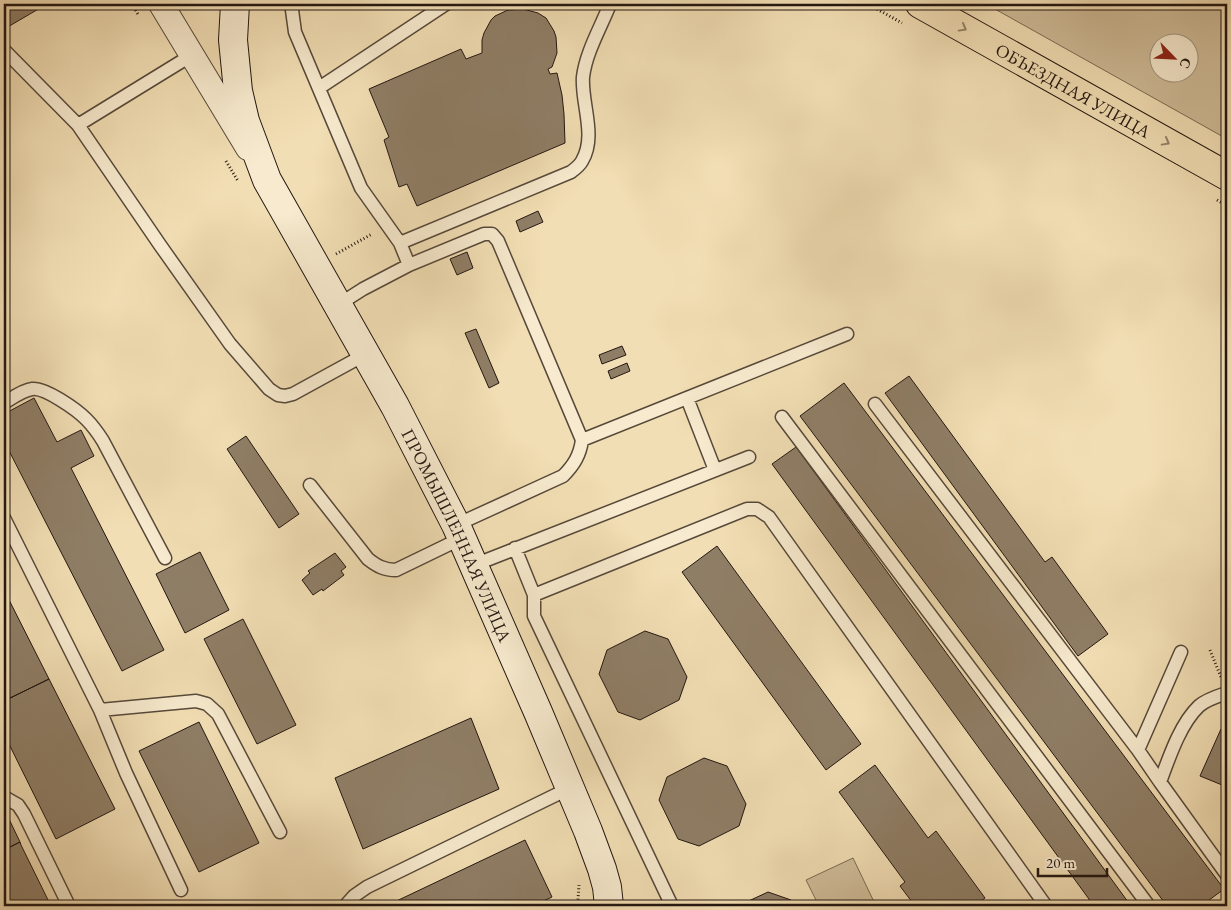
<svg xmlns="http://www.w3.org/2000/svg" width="1231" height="910" font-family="'EB Garamond',serif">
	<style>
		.green { fill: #cfbc98; stroke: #796a54; fill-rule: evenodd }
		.building { fill: #8f7e66; stroke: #231711 }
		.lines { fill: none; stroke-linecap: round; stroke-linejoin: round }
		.service-casing { stroke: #57493a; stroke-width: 15 }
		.minor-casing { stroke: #57493a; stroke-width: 26 }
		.secondary-casing { stroke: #231711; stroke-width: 30 }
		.trunk-casing { stroke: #231711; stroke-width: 30 }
		.path { stroke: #231711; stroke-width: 3; stroke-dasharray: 1 2.5; stroke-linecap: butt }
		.service { stroke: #f7eace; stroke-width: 12 }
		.minor { stroke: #f7eace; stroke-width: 24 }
		.secondary { stroke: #f7eace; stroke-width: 28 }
		.trunk { stroke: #f2deb4; stroke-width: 28 }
		.oneway { stroke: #95846b }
		.labels { text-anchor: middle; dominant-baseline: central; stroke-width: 4; stroke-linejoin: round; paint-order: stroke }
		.street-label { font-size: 18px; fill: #231711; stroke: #f7eace }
	</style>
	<rect width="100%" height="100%" fill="#f2deb4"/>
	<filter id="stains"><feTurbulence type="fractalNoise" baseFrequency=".004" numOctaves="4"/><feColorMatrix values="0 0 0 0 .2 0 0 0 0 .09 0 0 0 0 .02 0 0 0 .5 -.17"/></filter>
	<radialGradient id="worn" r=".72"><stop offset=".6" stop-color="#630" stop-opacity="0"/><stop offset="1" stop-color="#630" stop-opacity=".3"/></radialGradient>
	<path class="green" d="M986,4h241v135zM1158,42h30v30h-30z
		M853,858l23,48h-57l-13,-26z"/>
	<path class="building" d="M4,4h43l-41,24 -2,-4z
		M523,9l15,4 8,5 8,13 2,6 1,16 -5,14 -4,2 2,5 7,-1 5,22 2,19 1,29 -148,63 -10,-22 -8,3 -15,-47 5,-3 -20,-48 92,-40 5,10 16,-6v-13l2,-7 7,-13 4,-4 13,-6z
		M538,211l5,11 -23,10 -4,-11z
		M467,252l6,16 -16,7 -7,-16z
		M476,329l23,54 -10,5 -24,-55z
		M622,346l4,9 -24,9 -3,-9z
		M627,363l3,8 -19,8 -3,-8z
		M909,376l136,186 7,-5 56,77 -30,22 -193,-263z
		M844,383l380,506 -23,17h-34l-367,-490z
		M34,398l23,44 24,-12 13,26 -23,12 93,182 -42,21 -118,-230v-27z
		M246,436l53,78 -20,14 -52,-79z
		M796,447l335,459h-37l-322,-442z
		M717,546l144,198 -35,26 -144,-198z
		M200,552l29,58 -44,23 -29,-59z
		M335,553l11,14 -5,4 3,4 -21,16 -1,-2 -9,6 -11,-15 8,-7 -2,-2z
		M4,590l45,89 -45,22z
		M243,619l53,106 -39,19 -53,-105z
		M645,631l23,8 19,38 -8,23 -39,20 -22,-8 -19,-38 8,-24z
		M49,679l66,130 -59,30 -52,-105v-33z
		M471,718l28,71 -136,60 -28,-71z
		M199,722l60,121 -60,29 -60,-121z
		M1221,729l6,2v56l-27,-11z
		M704,758l23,8 19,38 -7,22 -40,20 -21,-7 -19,-39 8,-23z
		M875,765l53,73 8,-7 49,67 -8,6 1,2h-63l-15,-20 5,-4 -66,-90z
		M8,817l12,25 -16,8v-31z
		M525,840l27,57 -19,9h-147z
		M20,842l1,3 30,61h-47v-56z
		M768,892l23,8 3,6h-56z"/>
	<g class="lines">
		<g class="service-casing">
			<path id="service" d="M294,4l-2,6 3,22 66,156 39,55 9,22
				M4,50l74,75 82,120 70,99 39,45 9,6 7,1 8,-2 73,-40
				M319,88l127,-84
				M78,125l114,-70
				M400,243l171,-71c4,-3 9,-7 11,-11 15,-25 -1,-58 1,-84 3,-25 18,-50 27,-73
				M338,305l25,-16 46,-24 75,-31h8l6,7 84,199c-2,15 -8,25 -19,36l-107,49
				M687,398l28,72
				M4,403c8,-5 19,-13 28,-14 13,-2 45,21 54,30 7,7 12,14 17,22l62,117
				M875,404l263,346 22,32
				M782,417l367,489
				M582,440l265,-106
				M310,485l58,74c9,7 16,11 28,11l66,-32
				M4,518l96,192 96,-9 11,3 11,10 62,118
				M515,548l19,47
				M474,565l275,-108
				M1227,693c-9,3 -20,6 -28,13 -19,18 -30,52 -39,76l67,93
				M100,710l26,63 55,117
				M1138,750l43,-98
				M4,797l14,8 6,9 45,92
				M345,906l9,-10 13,-9 203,-99
				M672,906l-138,-290v-21l213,-86h10l12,8 277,389"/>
		</g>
		<g class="minor-casing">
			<path id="minor" d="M161,4l87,144"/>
		</g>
		<g class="secondary-casing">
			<g id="secondary">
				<path id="s1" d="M235,4l-2,36 5,51 7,30 22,59 128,226 61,119 82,187 50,119 14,38 5,18 2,19"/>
			</g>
		</g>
		<g class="trunk-casing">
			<g id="trunk">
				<path id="s2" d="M920,4l307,172"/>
			</g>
		</g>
		<path class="path" d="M132,4l7,12
			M868,4l34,19
			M226,161l12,20
			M1217,200l10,6
			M336,254l36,-20
			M1210,650l11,27
			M575,906l3,-6 1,-15"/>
		<use href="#service" class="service"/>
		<use href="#minor" class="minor"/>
		<use href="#secondary" class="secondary"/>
		<use href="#trunk" class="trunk"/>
	</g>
	<defs><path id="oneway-chevron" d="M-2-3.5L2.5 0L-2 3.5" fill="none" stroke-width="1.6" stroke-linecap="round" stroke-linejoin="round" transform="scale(1.25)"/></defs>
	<g class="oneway">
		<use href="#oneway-chevron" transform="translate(963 28) rotate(29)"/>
		<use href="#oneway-chevron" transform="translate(1166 142) rotate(29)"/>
	</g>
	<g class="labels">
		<g class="street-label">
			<text stroke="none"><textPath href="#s2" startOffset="176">ОБЪЕЗДНАЯ УЛИЦА</textPath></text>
			<text stroke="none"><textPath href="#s1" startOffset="584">ПРОМЫШЛЕННАЯ УЛИЦА</textPath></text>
		</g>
	</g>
	<rect width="1231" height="910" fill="none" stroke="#f2deb4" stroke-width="20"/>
	<rect x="5" y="5" width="1221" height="900" fill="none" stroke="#231711" stroke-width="2.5"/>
	<rect x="10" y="10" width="1211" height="890" fill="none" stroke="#231711"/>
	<g transform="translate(1174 58) rotate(114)"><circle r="24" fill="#f7eace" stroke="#a29682"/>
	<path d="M0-4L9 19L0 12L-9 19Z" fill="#8f2418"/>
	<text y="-8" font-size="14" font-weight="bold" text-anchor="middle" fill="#231711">С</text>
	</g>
	<path d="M1038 868v8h69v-8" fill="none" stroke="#231711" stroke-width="2.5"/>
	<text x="1046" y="868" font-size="15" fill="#231711" stroke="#f7eace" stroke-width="4" paint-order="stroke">20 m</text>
	<rect width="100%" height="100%" filter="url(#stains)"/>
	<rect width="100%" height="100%" fill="url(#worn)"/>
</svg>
